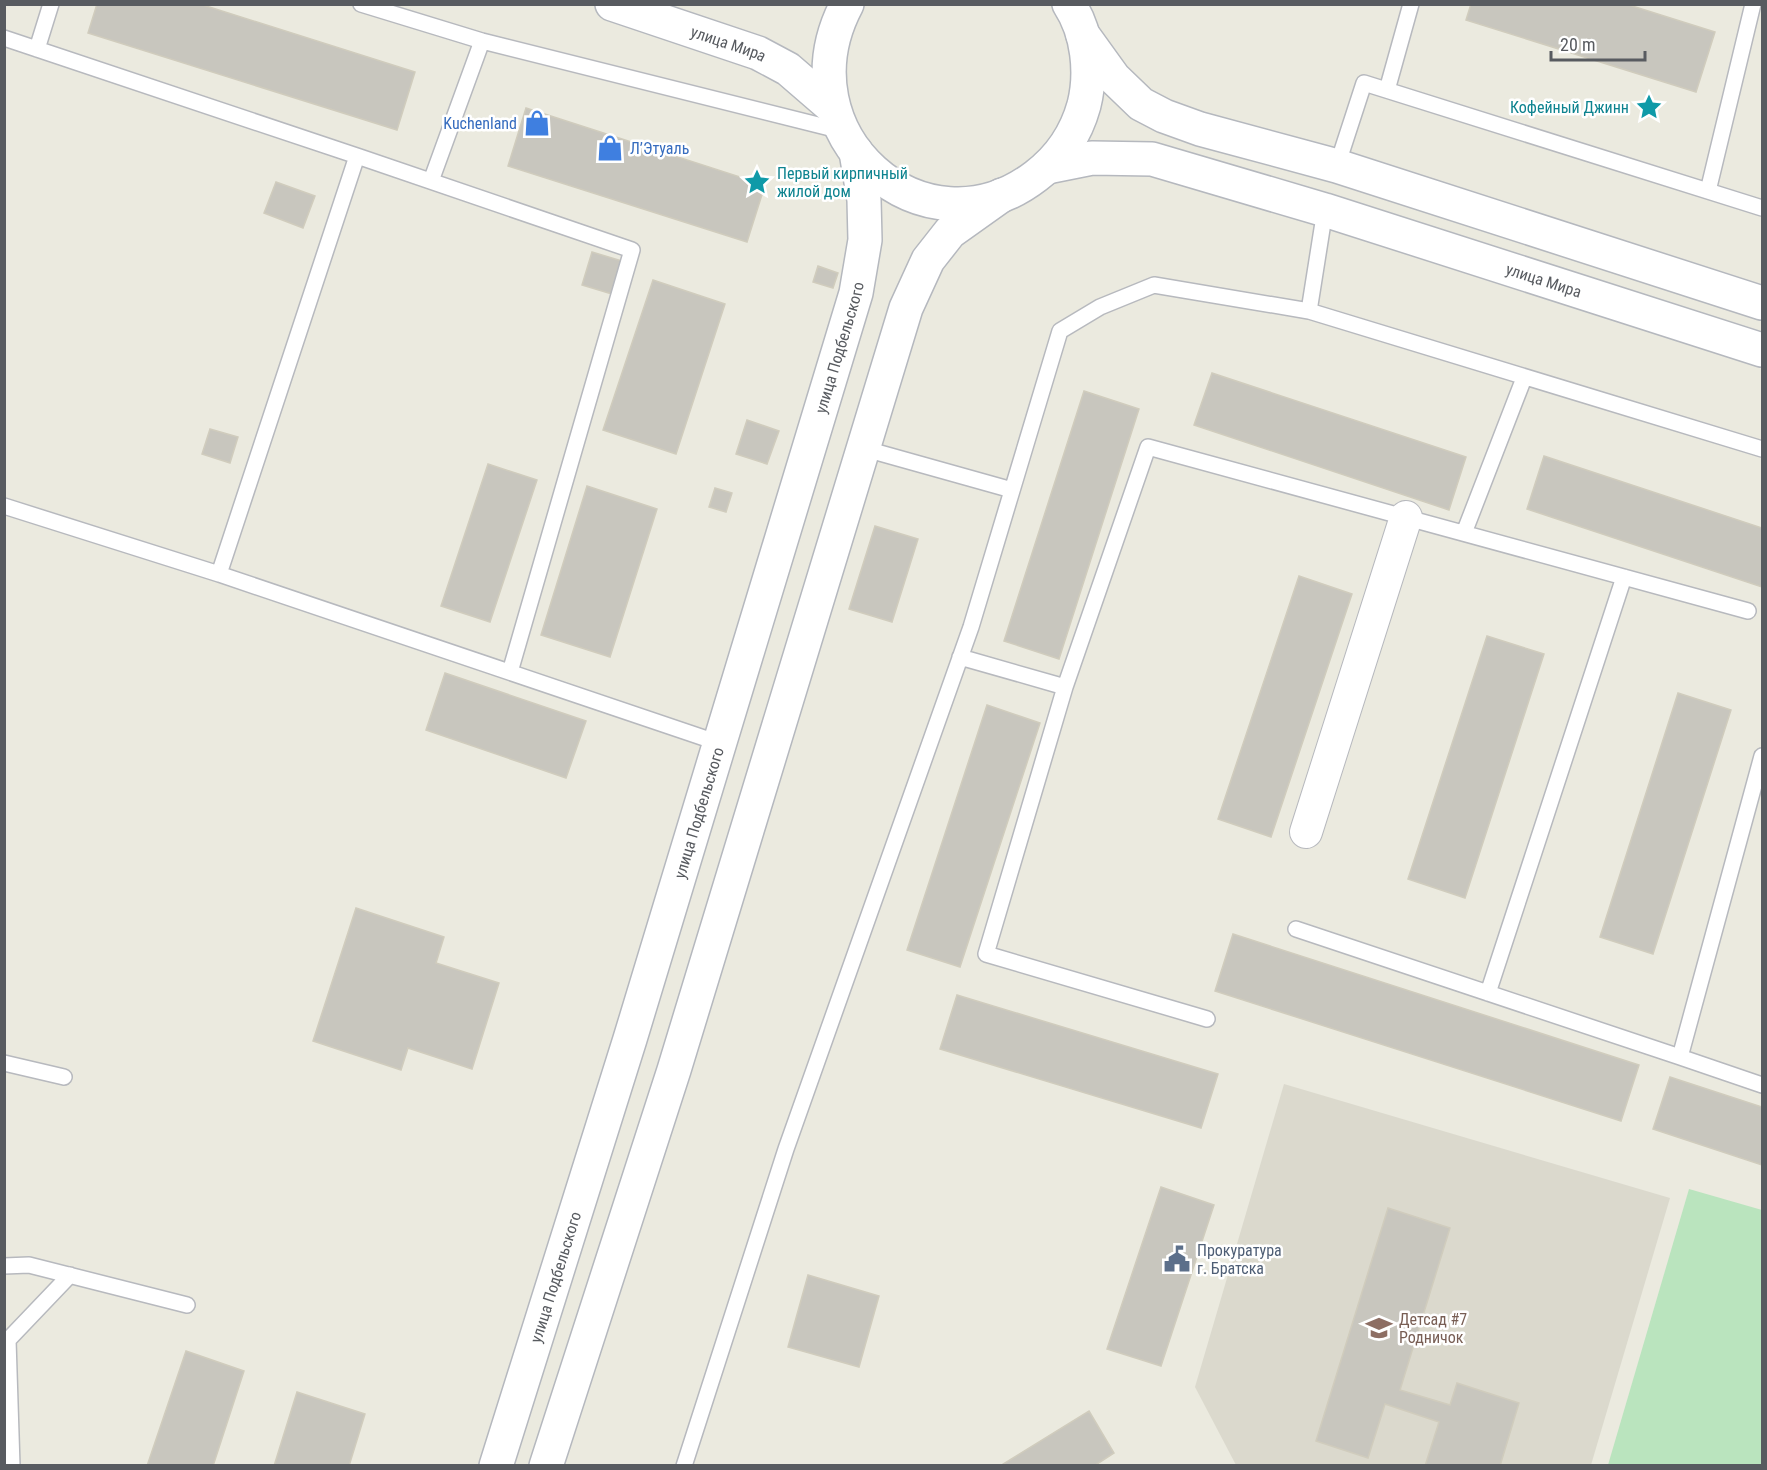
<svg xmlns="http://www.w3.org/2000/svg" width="1767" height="1470" font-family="'Roboto Condensed',sans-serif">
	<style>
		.education { fill: #dbd9cd }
		.green { fill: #bae4be }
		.building { fill: #c8c6be; stroke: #d0ccbd; stroke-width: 1.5 }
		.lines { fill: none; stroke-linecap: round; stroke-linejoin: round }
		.lane-casing { stroke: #b7b9be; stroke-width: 18 }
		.street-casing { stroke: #b7b9be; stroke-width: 34 }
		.secondary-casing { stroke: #b5b8be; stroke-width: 36 }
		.lane { stroke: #fff; stroke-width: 15 }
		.street { stroke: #fff; stroke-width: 32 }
		.secondary { stroke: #fff; stroke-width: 33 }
		.labels { text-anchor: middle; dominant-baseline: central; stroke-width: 5; stroke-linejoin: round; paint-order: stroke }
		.street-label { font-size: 16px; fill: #585b60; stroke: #fff }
		.culture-label { font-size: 16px; fill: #0d838f; stroke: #fff; text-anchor: end }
		.shop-label { font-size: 16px; fill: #366cbe; stroke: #fff; text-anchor: end }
		.service-label { font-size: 16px; fill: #4e5e75; stroke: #fff; text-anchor: start }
		.education-label { font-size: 16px; fill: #785e54; stroke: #fff; text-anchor: start }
	</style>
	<rect width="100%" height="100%" fill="#ebeadf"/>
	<path class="education" d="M1284,1084l386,114 -79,267h-355l-41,-78z"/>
	<path class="green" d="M1689,1189l73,21v255h-154z"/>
	<path class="building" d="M97,4h103l215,68 -18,58 -309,-97z
		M1471,4h155l89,28 -19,60 -230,-72z
		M526,108l239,77 -18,57 -239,-76z
		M276,182l39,14 -12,32 -39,-15z
		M592,252l30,9 -10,33 -30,-9z
		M818,266l20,7 -5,15 -20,-6z
		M653,280l72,24 -49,150 -73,-24z
		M1212,373l254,84 -17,53 -255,-85z
		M1084,391l55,18 -80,250 -55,-18z
		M747,420l32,11 -12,33 -31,-10z
		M210,429l28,8 -8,26 -28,-9z
		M1544,456l218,72v59l-235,-78z
		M488,464l49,16 -47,142 -49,-16z
		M587,486l70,23 -47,148 -69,-22z
		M715,488l17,5 -6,19 -17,-5z
		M875,526l43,13 -26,83 -43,-13z
		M1299,576l53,18 -81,243 -53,-18z
		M1487,636l57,18 -79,244 -57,-19z
		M445,673l141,48 -20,57 -140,-48z
		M1678,693l53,17 -78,244 -53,-17z
		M987,705l53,18 -80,244 -53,-17z
		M356,908l88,29 -8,26 63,20 -27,86 -64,-21 -7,22 -88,-29z
		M1233,934l406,131 -18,56 -406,-130z
		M957,995l261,79 -17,54 -261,-79z
		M1670,1077l92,30v58l-109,-36z
		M1161,1187l53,18 -53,161 -54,-17z
		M1388,1208l62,20 -50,162 50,15 7,-22 62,20 -19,63h-75l14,-44 -54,-18 -17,54 -52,-17z
		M808,1275l71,21 -20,71 -71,-20z
		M186,1351l58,20 -31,95h-66z
		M297,1392l68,22 -16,52h-75z
		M1089,1411l25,42 -20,13h-94z"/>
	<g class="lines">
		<g class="lane-casing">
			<path id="lane" d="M361,4l121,37 360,90
				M4,38l353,118 -138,418 500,169
				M37,49l14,-45
				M1387,90l24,-86
				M357,156l275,94 -122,422
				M1337,166l27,-83 398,125
				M431,181l51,-140
				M1708,191l45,-187
				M1309,311l16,-101
				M862,448l150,42
				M4,506l215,68
				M1464,533l60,-155
				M960,657l105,30 -79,267 221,65
				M1065,687l83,-240 600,164
				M1762,756l-82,301 82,28
				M1296,929l384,128
				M1488,993l136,-416
				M4,1063l60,14
				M4,1266l25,-1 158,40
				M12,1466l-4,-126 62,-65
				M684,1466l102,-317 185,-522 89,-296 40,-24 54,-22 155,26 453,138"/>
		</g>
		<g class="street-casing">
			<path id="street" d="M1306,832l100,-315"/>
		</g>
		<g class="secondary-casing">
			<g id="secondary">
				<path id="s1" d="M612,4l146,49 30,16 44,38"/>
				<path d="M847,4c-69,130 77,258 189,172 24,-18 40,-42 48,-71 8,-32 4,-72 -15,-101"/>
				<path d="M1083,35l31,43 27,26 23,12 36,13 137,37 425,137"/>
				<path id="s2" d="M1047,167l45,-9 60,1 173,51 437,140"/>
				<path id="s3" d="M496,1466l134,-427 226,-746 9,-53 -1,-40 -8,-48"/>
				<path d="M546,1466l128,-396 232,-762 22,-48 22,-28 52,-37"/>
			</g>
		</g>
		<use href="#lane" class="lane"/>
		<use href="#street" class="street"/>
		<use href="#secondary" class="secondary"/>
	</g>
	<defs>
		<g id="sight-bare" transform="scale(2.07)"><path d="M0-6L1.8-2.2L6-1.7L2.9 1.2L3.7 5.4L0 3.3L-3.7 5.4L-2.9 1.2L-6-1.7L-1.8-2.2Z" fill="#0f9aa8" stroke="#fff" stroke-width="2.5" paint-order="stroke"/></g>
		<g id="shop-bare" transform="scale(2.07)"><path d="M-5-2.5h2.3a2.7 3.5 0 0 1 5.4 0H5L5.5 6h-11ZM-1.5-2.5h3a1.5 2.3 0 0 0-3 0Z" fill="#3f7fe0" stroke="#fff" stroke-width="2.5" paint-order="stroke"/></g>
		<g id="civic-bare" transform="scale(2.07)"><path d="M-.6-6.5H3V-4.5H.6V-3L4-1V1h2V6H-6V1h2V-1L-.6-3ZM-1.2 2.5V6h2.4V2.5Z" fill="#5c6f8a" stroke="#fff" stroke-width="2.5" paint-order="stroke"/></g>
		<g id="school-bare" transform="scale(2.07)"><path d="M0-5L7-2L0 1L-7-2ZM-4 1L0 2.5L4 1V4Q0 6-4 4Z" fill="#8d6e63" stroke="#fff" stroke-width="2.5" paint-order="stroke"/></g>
	</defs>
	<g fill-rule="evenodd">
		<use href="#sight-bare" x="1649" y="107"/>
		<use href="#shop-bare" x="537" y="123"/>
		<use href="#shop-bare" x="610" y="148"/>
		<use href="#sight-bare" x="757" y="182"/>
		<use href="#civic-bare" x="1177" y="1259"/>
		<use href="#school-bare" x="1379" y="1328"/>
	</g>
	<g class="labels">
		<g class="street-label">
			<text stroke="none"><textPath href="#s1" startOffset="123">улица Мира</textPath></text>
			<text stroke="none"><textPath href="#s2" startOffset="516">улица Мира</textPath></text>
			<text stroke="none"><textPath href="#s3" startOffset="1170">улица Подбельского</textPath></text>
			<text stroke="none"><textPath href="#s3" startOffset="684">улица Подбельского</textPath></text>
			<text stroke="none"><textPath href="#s3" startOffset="198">улица Подбельского</textPath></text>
		</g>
		<g class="culture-label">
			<text x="1629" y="107">Кофейный Джинн</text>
			<text x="777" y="173" text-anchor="start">Первый кирпичный<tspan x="777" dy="18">жилой дом</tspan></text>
		</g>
		<g class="shop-label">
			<text x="517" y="123">Kuchenland</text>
			<text x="630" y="148" text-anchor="start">Л’Этуаль</text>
		</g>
		<g class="service-label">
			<text x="1197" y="1250">Прокуратура<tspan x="1197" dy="18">г. Братска</tspan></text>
		</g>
		<g class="education-label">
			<text x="1399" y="1319">Детсад #7<tspan x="1399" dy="18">Родничок</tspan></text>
		</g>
	</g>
	<rect width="1767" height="1470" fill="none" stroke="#585b60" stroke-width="12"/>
	<path d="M1551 51v9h94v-9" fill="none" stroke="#585b60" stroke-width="3"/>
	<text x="1560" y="51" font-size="18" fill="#585b60" stroke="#ffffff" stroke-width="4.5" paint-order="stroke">20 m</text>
</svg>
